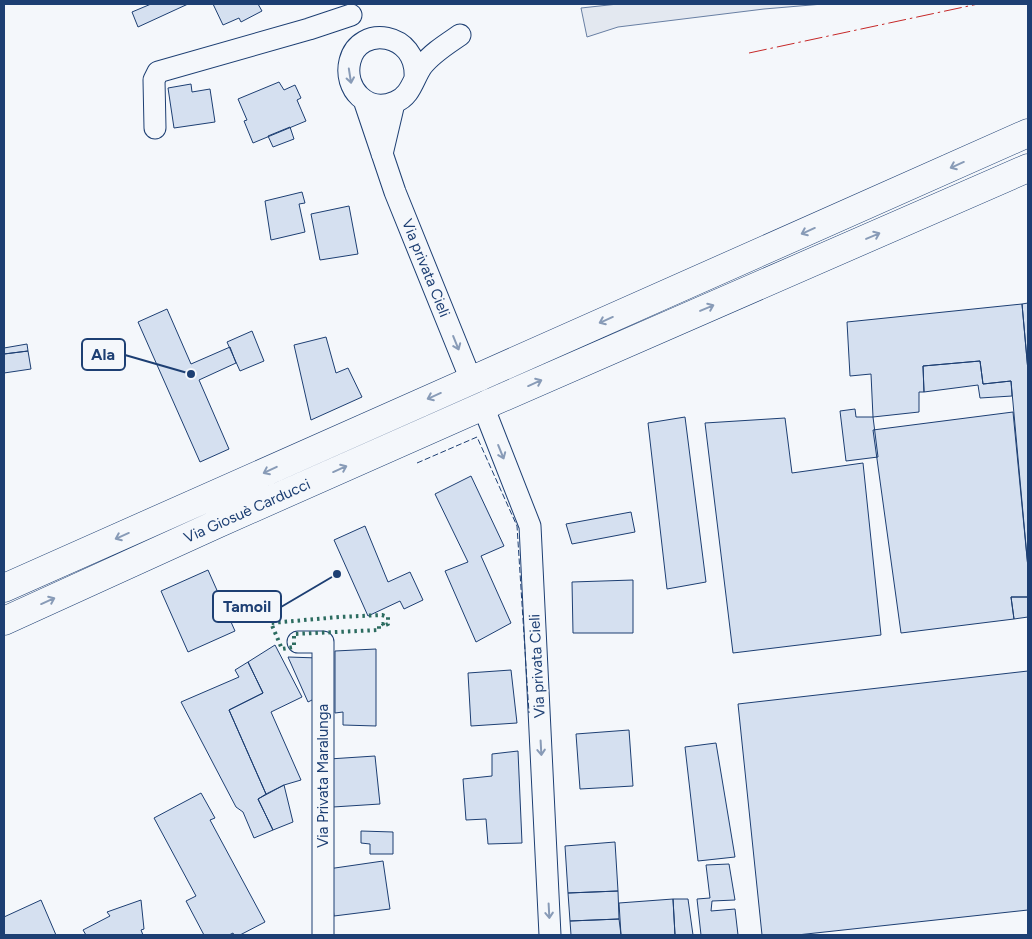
<svg xmlns="http://www.w3.org/2000/svg" width="1032" height="939" font-family="Figtree,sans-serif">
	<style>
		.parking { fill: #e3e8f0; stroke: #687fa3 }
		.building { fill: #d5e0f0; stroke: #1d3f73 }
		.lines { fill: none; stroke-linecap: round; stroke-linejoin: round }
		.minor-casing { stroke: #1d3f73; stroke-width: 23 }
		.primary-casing { stroke: #1d3f73; stroke-width: 29 }
		.motorway-casing { stroke: #1d3f73; stroke-width: 29 }
		.minor { stroke: #f4f7fb; stroke-width: 21 }
		.primary { stroke: #f4f7fb; stroke-width: 28 }
		.motorway { stroke: #f4f7fb; stroke-width: 28 }
		.hedge { stroke: #2c6c60; stroke-width: 4; stroke-dasharray: 2.5 4; stroke-linecap: butt }
		.fence { stroke: #1d3f73; stroke-width: 1; stroke-dasharray: 6 2.5; stroke-linecap: butt }
		.power { stroke: #c62828; stroke-width: 1; stroke-dasharray: 18 4 2.5 4; stroke-linecap: butt }
		.oneway { stroke: #889bb7 }
		.labels { text-anchor: middle; dominant-baseline: central; stroke-width: 4; stroke-linejoin: round; paint-order: stroke }
		.street-label { font-size: 15px; fill: #1d3f73; stroke: #f4f7fb }
		.leader { fill: none; stroke: #1d3f73; stroke-width: 2 }
		.callout-dot { fill: #1d3f73; stroke: #f4f7fb; stroke-width: 2 }
		.callout { fill: #f4f7fb; stroke: #1d3f73; stroke-width: 2 }
		.callout-label { font-size: 16px; text-anchor: middle; font-weight: bold; fill: #1d3f73 }
	</style>
	<rect width="100%" height="100%" fill="#f4f7fb"/>
	<path class="parking" d="M618,4h205l-59,5 -146,18 -31,10 -6,-29z"/>
	<path class="building" d="M151,4h37l-50,23 -6,-15z
		M213,4h45l4,7 -21,11 -2,-4 -16,7z
		M279,82l5,8 11,-5 6,13 -4,2 9,21 -53,22 -9,-22 3,-1 -9,-21z
		M191,84l1,8 18,-3 5,33 -41,6 -6,-40z
		M290,127l4,12 -21,8 -5,-11z
		M302,192l3,11 -6,1 6,28 -34,8 -6,-39z
		M349,206l9,48 -38,6 -9,-46z
		M1028,303v68l-6,-67z
		M1022,304l6,67v197l-17,-187 -28,3 -3,-23 -57,5 1,26h-5v20l-46,5 -2,-43 -21,2 -3,-54z
		M167,309l24,55 39,-17 6,16 -37,17 30,69 -29,13 -62,-140z
		M252,331l12,30 -24,10 -13,-29z
		M326,337l10,36 12,-5 14,29 -51,23 -17,-75z
		M27,344l1,7 -24,3v-6z
		M28,351l3,18 -27,4v-19z
		M980,361l3,23 28,-3 1,15 -32,2 -2,-13 -54,7 -1,-26z
		M855,409l1,8h17l5,40 -32,4 -6,-50z
		M1013,412l15,156v29h-17l3,22 -113,14 -28,-203z
		M685,417l21,165 -39,7 -19,-166z
		M785,418l7,55 71,-10 18,172 -148,18 -28,-230z
		M471,476l33,70 -23,10 30,67 -35,19 -31,-71 23,-9 -33,-68z
		M631,512l4,20 -63,12 -6,-20z
		M365,526l23,56 22,-10 13,28 -19,9 -4,-8 -32,15 -34,-76z
		M208,570l27,61 -47,21 -27,-61z
		M633,580v53h-60l-1,-51z
		M1011,597h17v20l-14,2z
		M275,645l27,52 -31,15 30,68 -17,5 -18,9 -37,-84 34,-17 -15,-31z
		M376,649v77l-33,-1v-13l-8,1v-62z
		M288,657l30,1v39l-10,5z
		M248,662l15,31 -34,17 37,84 -8,5 15,31 -19,8 -11,-26 -7,-5 -55,-105 58,-25 -4,-7z
		M511,670l6,53 -46,3 -3,-53z
		M1028,671v239l-231,25h-35l-24,-231z
		M629,730l4,56 -53,3 -4,-55z
		M716,743l19,114 -37,4 -13,-114z
		M518,751l4,92 -34,1 -2,-25 -20,1 -3,-41 29,-3v-22z
		M375,756l5,48 -47,3 -4,-48z
		M284,785l9,37 -20,8 -15,-31z
		M201,793l14,25 -5,2 55,102 -25,13h-6l-1,-2 -4,2h-25l-18,-34 10,-5 -42,-78z
		M361,831l32,1v22h-23v-10l-9,-1z
		M615,842l3,49 -50,2 -3,-47z
		M383,861l7,48 -56,7 -6,-47z
		M729,864l6,36 -23,1 -1,10 24,-2 3,26h-37l-4,-36 13,-1 -4,-33z
		M618,891l1,28 -49,2 -2,-28z
		M673,899h15l5,36h-18z
		M673,899l2,36h-54l-2,-32z
		M41,900l15,35h-52v-18z
		M141,900l3,29 -3,1 2,5h-57l-3,-5 27,-14 -3,-4z
		M619,919l2,16h-50l-1,-14z"/>
	<g class="lines">
		<g class="minor-casing">
			<path id="minor" d="M415,78c3,-46 -56,-54 -65,-17 -7,28 18,53 45,41 16,-6 18,-23 27,-36 10,-13 25,-22 38,-31
				M364,100l31,92 76,188
				M155,128l-1,-48 4,-8 151,-43 42,-14
				M382,154l12,-51
				M483,406l47,120 20,409
				M298,642h25v293"/>
		</g>
		<g class="primary-casing">
			<path id="primary" d="M4,588l475,-211
				M4,621l213,-97 273,-121"/>
		</g>
		<g class="motorway-casing">
			<path id="motorway" d="M479,377l549,-244
				M490,403l538,-235"/>
		</g>
		<use href="#minor" class="minor"/>
		<use href="#primary" class="primary"/>
		<use href="#motorway" class="motorway"/>
		<path class="hedge" d="M382,615l6,2v7l-5,2v-2l-4,1v5l-85,4v13l-12,2 -11,-26 68,-6z"/>
		<path class="fence" d="M417,463l60,-26 40,89 12,187"/>
		<path class="power" d="M749,53l229,-49"/>
	</g>
	<defs><path id="oneway-shaft" d="M-6 0H5M1.5-3L5.5 0L1.5 3" fill="none" stroke-width="1.6" stroke-linecap="round" stroke-linejoin="round" transform="scale(1.25)"/></defs>
	<g class="oneway">
		<use href="#oneway-shaft" transform="translate(350 76) rotate(81)"/>
		<use href="#oneway-shaft" transform="translate(957 165) rotate(156)"/>
		<use href="#oneway-shaft" transform="translate(808 231) rotate(156)"/>
		<use href="#oneway-shaft" transform="translate(873 236) rotate(-23)"/>
		<use href="#oneway-shaft" transform="translate(707 308) rotate(-23)"/>
		<use href="#oneway-shaft" transform="translate(606 320) rotate(156)"/>
		<use href="#oneway-shaft" transform="translate(456 343) rotate(68)"/>
		<use href="#oneway-shaft" transform="translate(535 383) rotate(-24)"/>
		<use href="#oneway-shaft" transform="translate(434 396) rotate(156)"/>
		<use href="#oneway-shaft" transform="translate(501 452) rotate(68)"/>
		<use href="#oneway-shaft" transform="translate(340 469) rotate(-24)"/>
		<use href="#oneway-shaft" transform="translate(270 470) rotate(155)"/>
		<use href="#oneway-shaft" transform="translate(122 536) rotate(156)"/>
		<use href="#oneway-shaft" transform="translate(48 601) rotate(-24)"/>
		<use href="#oneway-shaft" transform="translate(541 748) rotate(87)"/>
		<use href="#oneway-shaft" transform="translate(549 911) rotate(87)"/>
	</g>
	<g class="labels">
		<g class="street-label">
			<text transform="translate(426 268) rotate(68)">Via privata Cieli</text>
			<text transform="translate(247 511) rotate(-24)">Via Giosuè Carducci</text>
			<text transform="translate(537 666) rotate(-93)">Via privata Cieli</text>
			<text transform="translate(323 776) rotate(-90)">Via Privata Maralunga</text>
		</g>
	</g>
	<path class="leader" d="M191 374L125 355M337 574L281 607"/>
	<g class="callout-dot">
		<circle cx="191" cy="374" r="5"/>
		<circle cx="337" cy="574" r="5"/>
	</g>
	<g class="callout">
		<rect x="82" y="339" width="43" height="31" rx="5"/>
		<rect x="213" y="591" width="68" height="31" rx="5"/>
	</g>
	<g class="callout-label">
		<text x="103" y="360">Ala</text>
		<text x="247" y="612">Tamoil</text>
	</g>
	<rect width="1032" height="939" fill="none" stroke="#1d3f73" stroke-width="10"/>
</svg>
